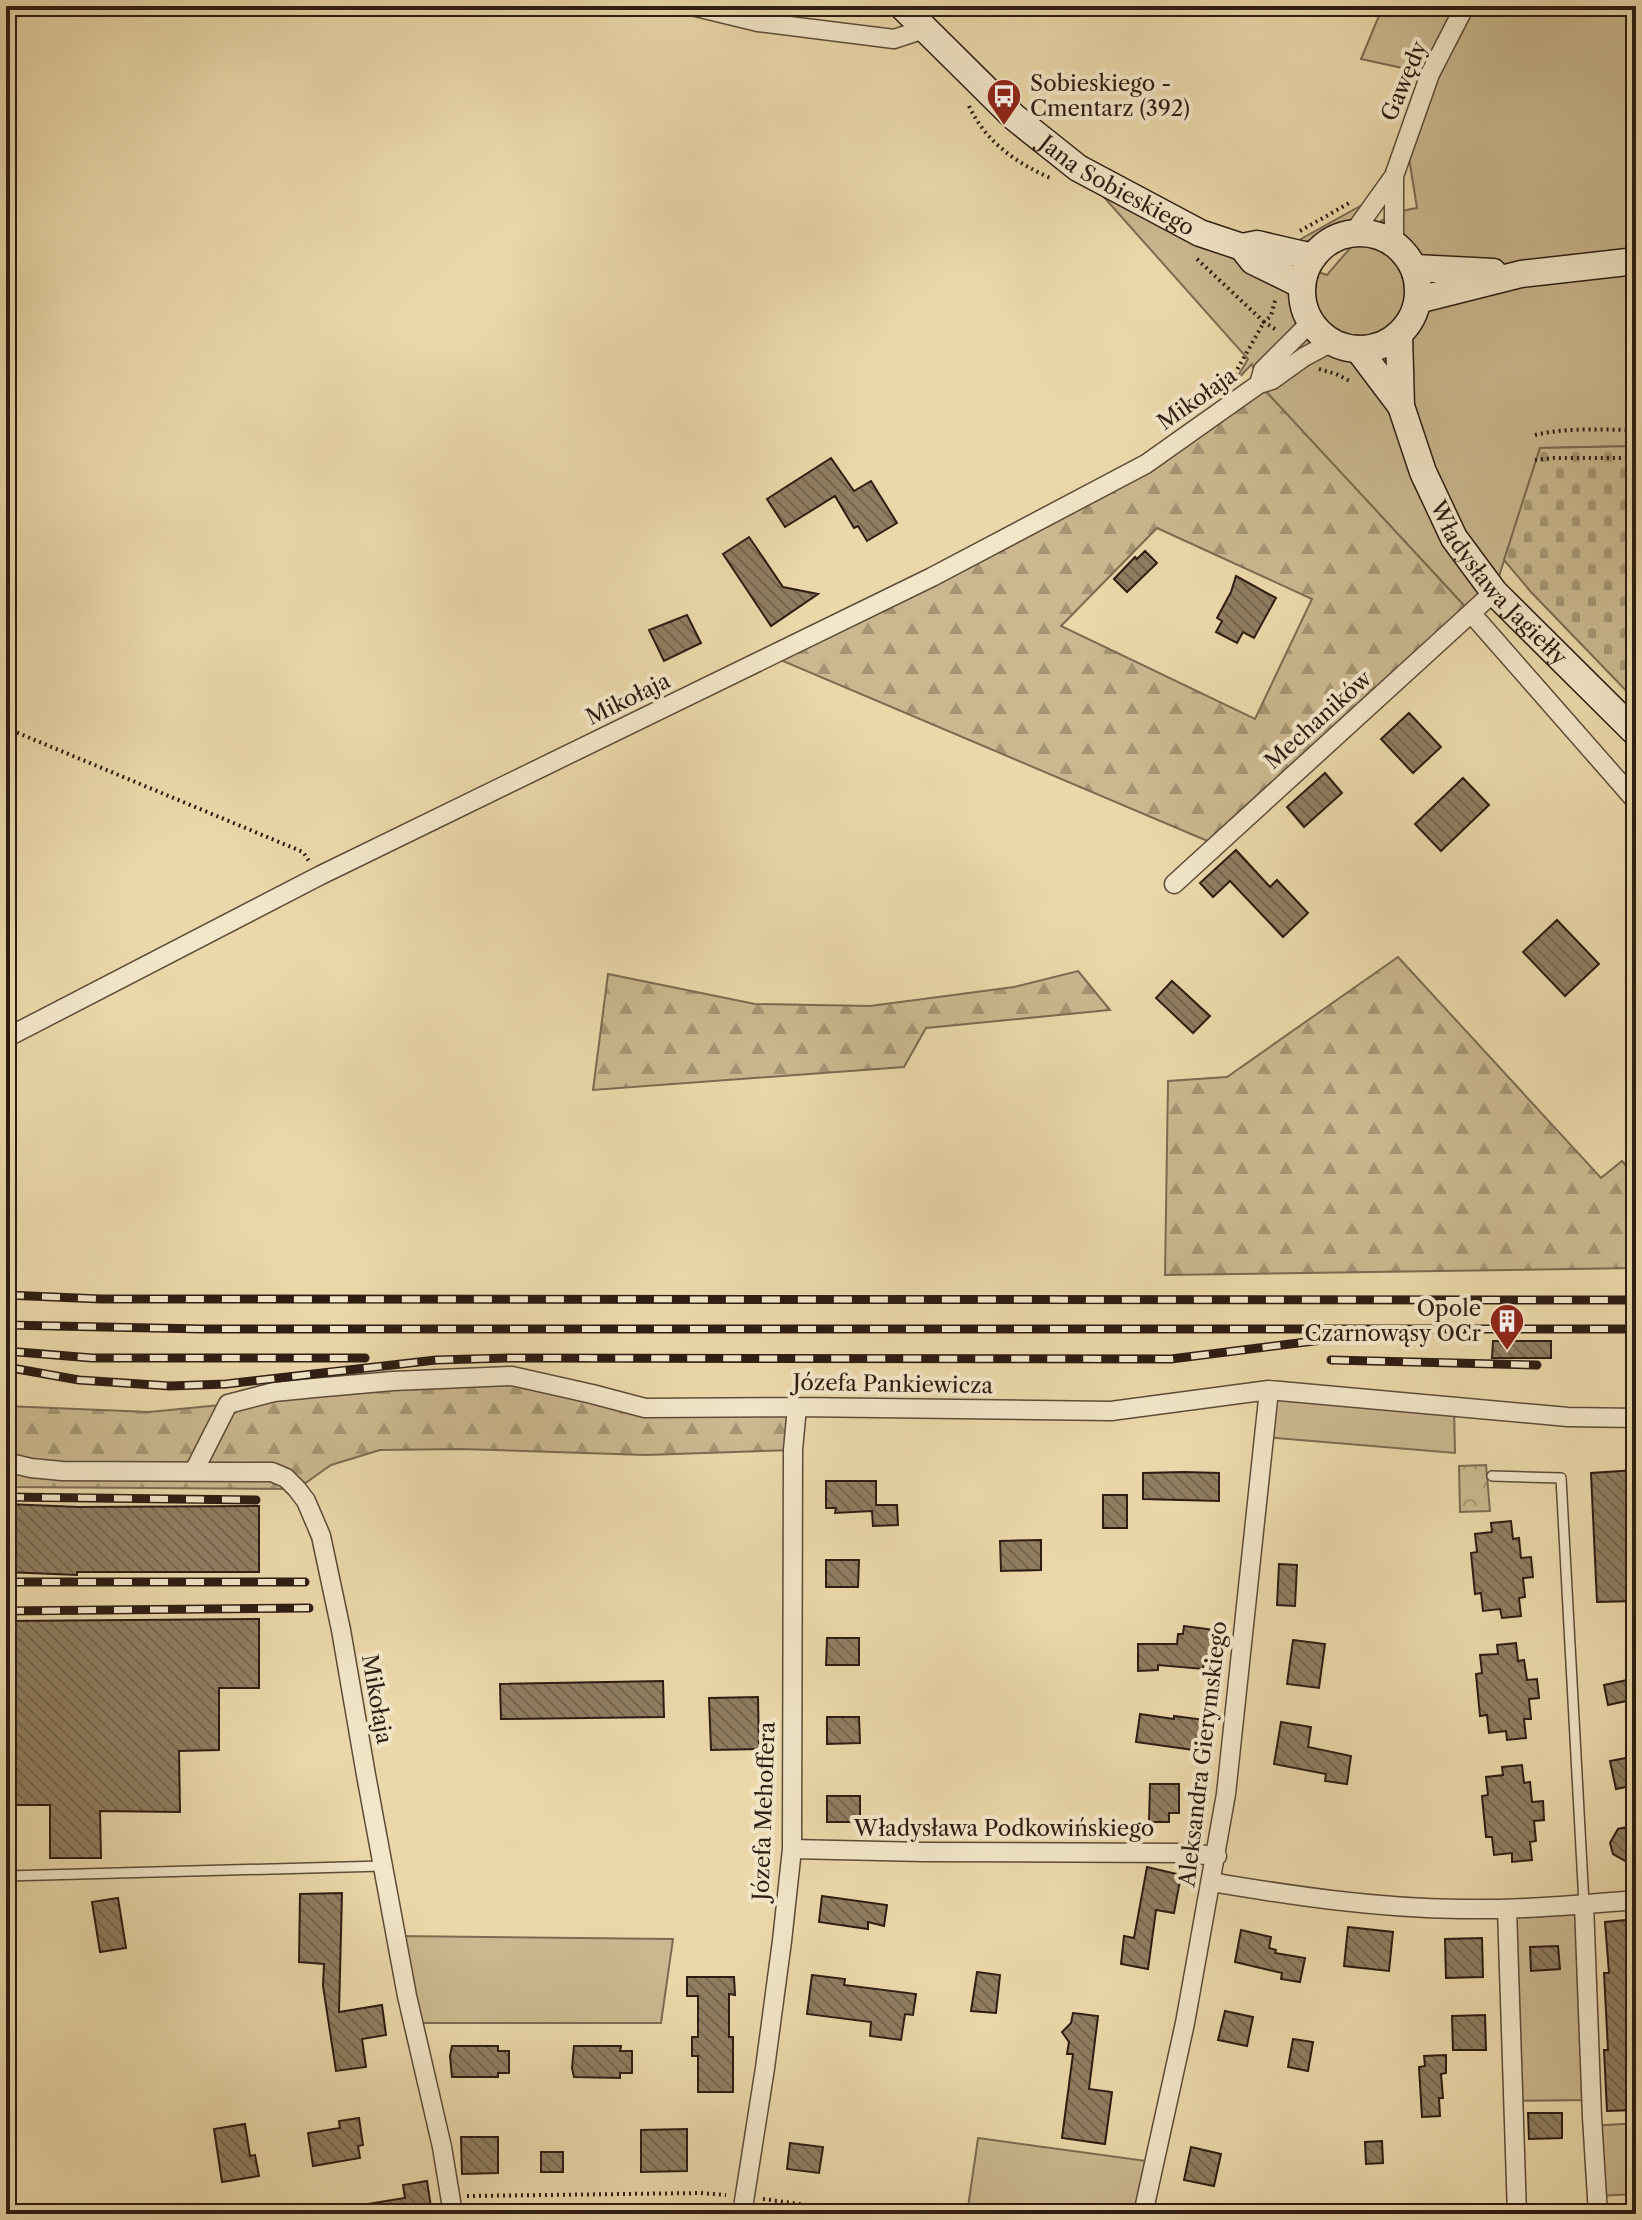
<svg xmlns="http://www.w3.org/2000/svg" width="1642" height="2220" font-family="'Libre Caslon Text',serif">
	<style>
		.grass { fill: #cbb890; stroke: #7c6a51; stroke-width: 2 }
		.forest { fill: url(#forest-firs); stroke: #7c6a51; stroke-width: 2; fill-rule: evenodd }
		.cemetery { fill: url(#cemetery-stones); stroke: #7c6a51; stroke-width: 2 }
		.park { fill: url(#park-crowns); stroke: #7c6a51; stroke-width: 2 }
		.building { fill: url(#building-back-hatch); stroke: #2d1c12; stroke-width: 2 }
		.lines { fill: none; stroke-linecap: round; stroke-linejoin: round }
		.lane-casing { stroke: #5c4b38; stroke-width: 12 }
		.street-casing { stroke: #5c4b38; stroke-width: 21 }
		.secondary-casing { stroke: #2d1c12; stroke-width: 29 }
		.path { stroke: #2d1c12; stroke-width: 4; stroke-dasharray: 2 4; stroke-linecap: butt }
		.lane { stroke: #f2e6c8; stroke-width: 9 }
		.street { stroke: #f2e6c8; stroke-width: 18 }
		.secondary { stroke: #f2e6c8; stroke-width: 26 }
		.rail-casing { stroke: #2d1c12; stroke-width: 9 }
		.rail { stroke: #f2e6c8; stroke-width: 6; stroke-dasharray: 18; stroke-linecap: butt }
		.labels { text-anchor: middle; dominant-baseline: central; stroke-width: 8; stroke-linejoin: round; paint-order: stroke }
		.street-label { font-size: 22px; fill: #2d1c12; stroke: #f2e6c8 }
		.poi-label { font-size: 22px; fill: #2d1c12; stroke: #f2e6c8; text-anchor: start }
	</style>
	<defs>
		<pattern id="forest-firs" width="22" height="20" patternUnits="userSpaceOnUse" patternTransform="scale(2)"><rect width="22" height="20" fill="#cbb890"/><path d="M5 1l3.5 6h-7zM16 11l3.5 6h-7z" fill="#a59574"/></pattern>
		<pattern id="cemetery-stones" width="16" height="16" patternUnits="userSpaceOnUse" patternTransform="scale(2)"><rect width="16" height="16" fill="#cbb890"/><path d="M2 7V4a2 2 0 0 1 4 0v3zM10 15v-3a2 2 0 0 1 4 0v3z" fill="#a59574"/></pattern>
		<pattern id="park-crowns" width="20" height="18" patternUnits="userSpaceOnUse" patternTransform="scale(2)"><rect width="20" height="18" fill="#cbb890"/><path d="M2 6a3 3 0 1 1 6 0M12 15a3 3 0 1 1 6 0" fill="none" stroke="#a59574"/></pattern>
		<pattern id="building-back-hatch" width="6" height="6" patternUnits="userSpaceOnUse" patternTransform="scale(2)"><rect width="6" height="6" fill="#907e61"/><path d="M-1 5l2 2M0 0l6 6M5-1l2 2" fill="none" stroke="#76664f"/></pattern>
	</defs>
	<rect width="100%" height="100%" fill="#ebd8aa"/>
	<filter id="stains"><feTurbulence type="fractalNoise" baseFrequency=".0025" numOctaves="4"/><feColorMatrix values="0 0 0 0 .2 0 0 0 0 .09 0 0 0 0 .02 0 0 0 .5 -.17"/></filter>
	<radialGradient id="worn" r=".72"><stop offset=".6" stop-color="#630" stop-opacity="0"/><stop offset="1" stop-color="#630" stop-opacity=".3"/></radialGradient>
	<path class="grass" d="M1383,6h253v440l-96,2 -46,144 -23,21 -212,-229 -7,-20 -19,20 15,-25 -170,-191 122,65 127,42c25,-29 49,-62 90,-67l-11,-69 24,-65 -69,-15z
		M1371,200l-24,27 -26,11 -24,5 4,-4z
		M1269,1390l185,17 1,46 -192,-16z
		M1584,1905l7,195 -78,1 -6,-192z
		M396,1936l277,3 -12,84h-247z
		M1636,2123v71l-39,2 -5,-70z
		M978,2138l176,24 -11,52h-176z"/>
	<path class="forest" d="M1259,384l212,229 -254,232 -446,-189 355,-181zM1157,528l155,71 -57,120 -194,-93z
		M1398,957l203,221 21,-17 14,16v91l-471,7 3,-194 59,-4z
		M1078,971l32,39 -184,18 -22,39 -311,23 15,-116 147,30 115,2 144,-19z
		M512,1376l133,32 152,-1 -4,43 -147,5 -185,-6 -81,1 -49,15 -34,24 -291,-2v-81l143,6z"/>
	<path class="cemetery" d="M1636,446v255l-105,-109 -27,-32 36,-112z"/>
	<path class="park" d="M1486,1465l4,46 -30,1 -1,-46z"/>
	<path class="building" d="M831,458l23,33 17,-10 26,42 -30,18 -9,-15 -4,2 -19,-32 -50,31 -18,-28z
		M749,537l34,50 35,7 -47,32 -48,-72z
		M1145,551l12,12 -30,29 -13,-13 21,-22 2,2z
		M1236,576l40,22 -22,40 -11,-6 -6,11 -21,-11 6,-11 -5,-3 14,-26z
		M687,615l14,28 -37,18 -15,-31z
		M1409,713l32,34 -28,26 -32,-34z
		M1325,773l17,20 -38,34 -17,-20z
		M1463,778l26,27 -48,46 -26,-27z
		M1236,850l34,37 7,-7 31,33 -25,24 -53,-56 -17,16 -13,-14z
		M1557,920l42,44 -34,32 -42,-44z
		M1172,981l38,35 -17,17 -37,-35z
		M1493,1341h58v17h-59z
		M1636,1470v131l-39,1 -6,-129z
		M1184,1472l35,1v28l-76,-2v-26z
		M826,1481h50v24h21l1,20 -25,1 -1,-15 -37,2 1,-5h-10z
		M1103,1495h24v33h-24z
		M6,1504l73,3 180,-1v66h-182v3l-71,-3z
		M1511,1521l2,18 6,-1 2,20 10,-1 2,20 -10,1 2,19 -6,1 2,18 -19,2 -2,-9 -17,2 -2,-18 -6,1 -4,-41 6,-1 -2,-18 17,-2 -1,-9z
		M1041,1540v30l-40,1 -1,-30z
		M826,1560h33l-1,27h-32z
		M1279,1564l18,1 -2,41 -18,-1z
		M259,1619v69h-40v62l-40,1 1,61 -80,-1 1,47h-51v-53h-44v-184z
		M1184,1626l31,4 -3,32 -8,-1 -1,8 -45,-4v5l-20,1v-27h39l1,-10h5z
		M827,1638h32v27h-33z
		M1293,1640l32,4 -6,44 -32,-4z
		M1516,1643l2,18 6,-1 3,20 10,-1 2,19 -10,1 2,20h-7l2,19 -19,2 -1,-9 -17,2 -2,-18 -7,1 -4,-42 6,-1 -2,-18 18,-1 -1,-9z
		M1636,1678v21l-28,6 -4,-20z
		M663,1681l1,36 -163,2 -1,-35z
		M758,1697l1,52 -48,1 -2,-52z
		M1140,1714l34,5v-3l31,4 -4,31 -65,-9z
		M827,1717h32l1,26 -33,1z
		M1281,1722l30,5 -3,20 43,9 -4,28 -22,-3 1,-7 -52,-10z
		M1636,1756v29l-20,4 -6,-28z
		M1522,1765l2,18 6,-1 2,20 11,-1 1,19 -10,1 2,20 -6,1 2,18 -20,2v-9l-18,2 -2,-18h-6l-4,-41 6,-1 -2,-18 17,-2 -1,-8z
		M1150,1784h29v29h-10v9h-20z
		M827,1796h33v26h-33z
		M1636,1825v42l-23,-13 -3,-11 8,-14z
		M1147,1867l34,8 -7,38 -18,-3 -8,59 -27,-5 3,-28 10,2z
		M342,1893l-3,119 43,-7 4,30 -24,4 4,28 -30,4 -13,-85 1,-22 -25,-2 1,-68z
		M822,1896l65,9 -3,21 -16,-4v7l-49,-7z
		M118,1898l8,50 -26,4 -8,-50z
		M1636,1919v191l-29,1 -3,-61h4l-4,-77h5l-4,-51z
		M1348,1927l45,5 -4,39 -45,-5z
		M1241,1930l30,7 -2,11 7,2 -1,3 30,5 -5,24 -19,-3 1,-6 -47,-11z
		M1482,1938l1,39 -37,1 -1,-39z
		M1558,1946l2,23 -29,2 -1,-24z
		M977,1972l23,3 -4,38 -25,-2z
		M812,1975l33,4 -1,6 72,9 -3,21 -8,-1 -4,26 -31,-4 1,-14 -64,-8z
		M687,1977h47l1,18 -6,-1v43h4v55h-35v-36h-6v-19h6v-41h-11z
		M1225,2011l28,6 -6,29 -29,-6z
		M1073,2013l25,3 -9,73 23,3 -7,52 -43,-6 11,-84h-6l2,-12 -7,-10 9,-9z
		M1485,2015l1,35h-33l-1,-34z
		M1293,2039l20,3 -5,29 -20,-4z
		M452,2046h46v5h11v22h-11v4h-46l-2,-21z
		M574,2046h47l-1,5h12v22h-12v5l-46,-1 -2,-9z
		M1446,2055v18l-5,1 2,24h-4l1,18 -18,1 -3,-50 6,-1 -1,-10z
		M1528,2113h34v25l-33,1z
		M359,2118l4,27 -5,1 2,12 -47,8 -5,-33 32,-5 -1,-7z
		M245,2124l5,32 5,-1 4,21 -37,6 -8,-53z
		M687,2129v42l-46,1v-42z
		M461,2137h37v36l-36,1z
		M1382,2141l1,22 -17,1 -1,-22z
		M790,2143l33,4 -4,26 -32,-4z
		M1191,2147l30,7 -7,32 -30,-6z
		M541,2152h22v20h-22z
		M427,2181l5,33h-64l-1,-10 38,-6 -2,-13z"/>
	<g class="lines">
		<g class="lane-casing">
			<path id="lane" d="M1492,1476l69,2 23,426
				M6,1876l377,-10"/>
		</g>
		<g class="street-casing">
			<path id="street" d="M692,6l66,16 136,17 30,-10
				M1354,232l40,-56
				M1394,242v-66l36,-102 35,-68
				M1259,384l4,-14 48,-48
				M1471,613l165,188
				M1174,884l320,-292
				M6,1038l313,-162 613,-299 214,-113 113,-80 13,-4 32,-23 28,-15
				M6,1462l25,6 31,3 210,1 14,6 11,11 9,12 15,35 20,94 25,145 41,221 35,151 11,67
				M194,1471l34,-67 46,-12 40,-4 79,-7 119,-5 80,18 53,14 152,-1 314,4 158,-21 299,27 68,1
				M792,1849l132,3 261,1 32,3
				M1211,1882c83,14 165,26 249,27 58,1 117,-4 176,-9
				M1584,1904l8,213 6,97
				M1507,1909l10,305
				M742,2214l23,-146 17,-127 10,-92 1,-399 4,-43
				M1143,2214l42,-191 41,-229 43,-404"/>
		</g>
		<g class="secondary-casing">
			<g id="secondary">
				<path id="s1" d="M902,6l112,111 64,51 122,65 42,14 15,-3 56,13"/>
				<circle cx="1360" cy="291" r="58"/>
				<path d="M1242,247l11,14 49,24"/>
				<path d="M1415,268l78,4"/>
				<path d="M1418,300l103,-26 115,-13"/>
				<path id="s2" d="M1399,335l2,71 22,66 31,66 40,54 142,141"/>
				<path d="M1358,349l43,57"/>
			</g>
		</g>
		<path class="path" d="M969,106c17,36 46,56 81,72
			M1300,231l51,-29
			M1197,259l67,63 -31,55
			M1275,329l-11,-7 7,-6 5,-19
			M1319,369l17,5 16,8
			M1535,435c33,-8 67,-5 101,-5
			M1535,460l18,-2h83
			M6,728l297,124 6,9
			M467,2196l234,-3 25,2
			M763,2199l109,15"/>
		<use href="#lane" class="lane"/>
		<use href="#street" class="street"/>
		<use href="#secondary" class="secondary"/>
		<g class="rail-casing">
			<path id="rail" d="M6,1295l95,4 1535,1
				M6,1325l196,4h1434
				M6,1351l86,7h273
				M1331,1360l206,5
				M6,1367l73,13 91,6 56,-2 210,-24 71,-2 664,1 167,-21
				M6,1497l250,3
				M6,1582h299
				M6,1611l303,-3"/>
		</g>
		<use href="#rail" class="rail"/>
	</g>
	<defs>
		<g id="bus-pin" transform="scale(1.8)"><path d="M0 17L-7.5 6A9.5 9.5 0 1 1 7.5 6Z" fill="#8f2418" stroke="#f2e6c8"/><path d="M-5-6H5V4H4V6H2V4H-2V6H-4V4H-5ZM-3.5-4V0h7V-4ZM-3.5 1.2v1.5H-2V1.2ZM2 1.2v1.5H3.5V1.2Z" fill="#fff"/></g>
		<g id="building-pin" transform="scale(1.8)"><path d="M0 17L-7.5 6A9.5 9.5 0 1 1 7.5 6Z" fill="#8f2418" stroke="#f2e6c8"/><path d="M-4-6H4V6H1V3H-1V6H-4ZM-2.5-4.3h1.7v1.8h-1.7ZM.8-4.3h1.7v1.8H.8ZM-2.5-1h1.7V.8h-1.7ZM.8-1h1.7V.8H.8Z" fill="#fff"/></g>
	</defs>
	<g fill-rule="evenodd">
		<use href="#bus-pin" x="1004" y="96"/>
		<use href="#building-pin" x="1507" y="1321"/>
	</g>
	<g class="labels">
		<g class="street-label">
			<text transform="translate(1404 81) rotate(-67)">Gawędy</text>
			<text stroke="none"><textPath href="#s1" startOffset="282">Jana Sobieskiego</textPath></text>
			<text transform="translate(1197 399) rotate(-35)">Mikołaja</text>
			<text stroke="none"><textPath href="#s2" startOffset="276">Władysława Jagiełły</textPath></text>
			<text transform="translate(628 699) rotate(-26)">Mikołaja</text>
			<text transform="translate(1318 720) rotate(-42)">Mechaników</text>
			<text transform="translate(893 1384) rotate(1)">Józefa Pankiewicza</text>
			<text transform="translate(377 1699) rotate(80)">Mikołaja</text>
			<text transform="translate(1203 1754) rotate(-83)">Aleksandra Gierymskiego</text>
			<text transform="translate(764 1811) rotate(-88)">Józefa Mehoffera</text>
			<text x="1004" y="1828">Władysława Podkowińskiego</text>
		</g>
		<g class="poi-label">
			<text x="1030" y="83">Sobieskiego -<tspan x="1030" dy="25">Cmentarz (392)</tspan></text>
			<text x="1481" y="1308" text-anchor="end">Opole<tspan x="1481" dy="25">Czarnowąsy OCr</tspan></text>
		</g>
	</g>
	<rect width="1642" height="2220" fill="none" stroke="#ebd8aa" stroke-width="32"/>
	<rect x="8" y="8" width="1626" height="2204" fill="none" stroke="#2d1c12" stroke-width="4"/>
	<rect x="16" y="16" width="1610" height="2188" fill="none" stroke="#2d1c12" stroke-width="2"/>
	<rect width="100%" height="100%" filter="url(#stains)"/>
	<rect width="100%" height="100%" fill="url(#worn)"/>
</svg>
